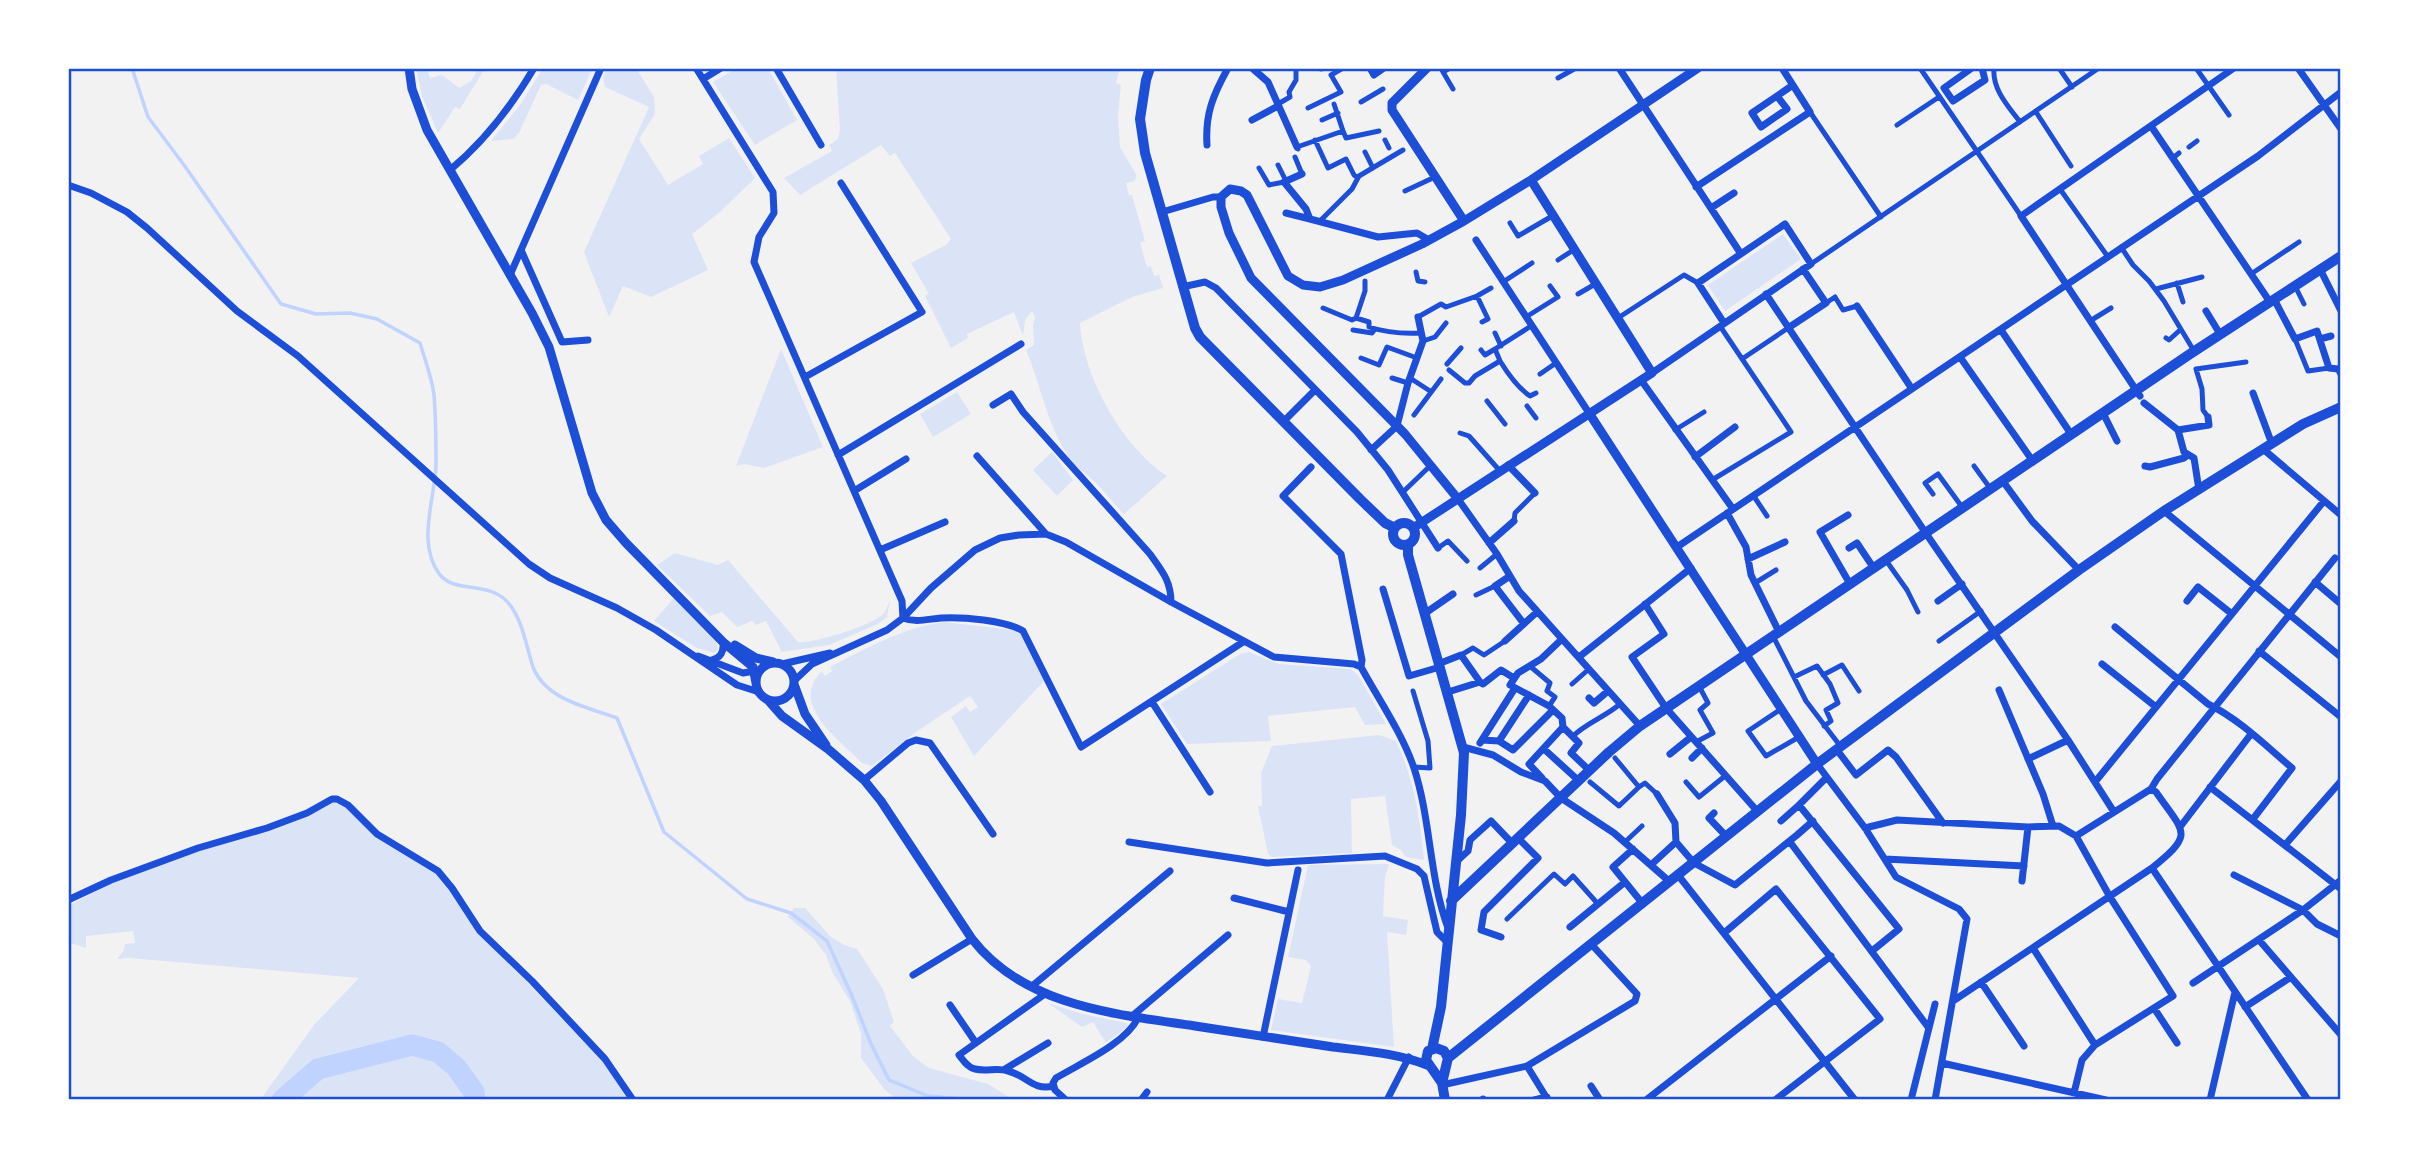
<svg xmlns="http://www.w3.org/2000/svg" width="2409" height="1168" font-family="Signika,sans-serif">
	<style>
		.green { fill: #dbe4f7 }
		.lines { fill: none; stroke-linecap: round; stroke-linejoin: round }
		.stream { stroke: #bfd3fe; stroke-width: 3.5 }
		.river { stroke: #bfd3fe; stroke-width: 21 }
		.pedestrian { stroke: #1d4ed8; stroke-width: 5 }
		.minor { stroke: #1d4ed8; stroke-width: 7 }
		.tertiary { stroke: #1d4ed8; stroke-width: 9 }
		.secondary { stroke: #1d4ed8; stroke-width: 10 }
		.neatline { fill: none; stroke: #1d4ed8; stroke-width: 2.5 }
	</style>
	<rect width="100%" height="100%" fill="#f2f2f2"/>
	<path class="green" d="M416,68h11l3,10 12,-3 17,13 12,-7 8,-13h6l-25,41 -5,-2 -17,26 -16,-37z
		M543,68l49,1 -14,31 -32,-16 -5,1 -22,48 -6,6 -22,2 29,-36z
		M607,68h29l18,29 1,17 -16,25 29,46 35,-21 -4,-8 30,-18 26,40 -35,34 -28,22 16,36 -57,27 -28,-11 -14,31 -25,-65 65,-145 -44,-20 -2,-9z
		M737,68h31l29,52 -42,25 -42,-63z
		M836,68h284l-4,15 5,2 -3,30 2,32 17,29 -3,5 -8,2 3,12h3l13,46 -5,2 7,24 4,-1 3,10 5,-1 4,13 -31,9 -52,26c3,54 42,123 87,153l-43,38c-10,-10 -19,-22 -29,-32 -11,-10 -23,-18 -30,-31 -19,-31 -25,-68 -39,-101l8,-5 -1,-19 2,-9 -3,-6 -7,9 -2,16 -9,-24 -47,22 1,4 -17,10 -26,-52 4,-2 -18,-31 35,-18 5,-6 -56,-86 -5,3 -9,-11 -81,50 -16,-17 48,-27 -3,-6 9,-6 2,-9z
		M1783,234l18,25 -76,52 -17,-26z
		M781,349l42,98 -59,21 -20,-4 -8,2z
		M957,392l14,22 -38,23 -13,-23z
		M1052,452l21,28 -16,16 -24,-26z
		M675,553l43,12 10,-5 70,82c12,3 74,-17 84,-27 4,-3 6,-11 8,-15l-3,17 -9,7 -49,21 -47,7 -16,-31 -10,4 -4,-4 -15,6 -15,-15 -12,4 -53,-51z
		M674,598l42,43 2,8 -4,4 -17,-5 -43,-27z
		M944,622l70,8 6,3 24,48 -70,75 -23,-39 15,-11 4,6 8,-5 -8,-11 -54,36 -44,34 -10,-3c-23,-24 -74,-58 -40,-92l3,5 7,-5 -2,-4c35,-18 74,-40 114,-45z
		M1249,652l30,12 72,5 7,6 28,49 -21,1 -10,-18 -87,9 3,25 -84,3 -26,-40 79,-50z
		M1379,735l17,6c18,38 24,77 28,119l-18,-3 -5,-7 -9,-5 -7,-49 -34,3 1,54 -80,4 -4,-3 -10,-48h4l-1,-33 11,-27z
		M332,802h4l11,5 27,29 63,37 62,80 102,106 28,41h-369l54,-75 45,-47 -230,-20 -12,1 7,-9 1,-6 10,-1 -2,-12 -47,5v12l-18,-6v-36l44,-23 80,-30 83,-24z
		M1389,864l-4,13 -2,39 25,4 -2,15 -19,-3 7,115 -123,-17 7,-31 24,4 9,-37 -5,-6 -18,-3 20,-92z
		M794,908h11l26,29 13,8 13,4 26,40 11,33 -4,4 23,30 16,12 59,16 26,16h-116l-13,-10 -24,-32v-24l-11,-33 -18,-29 -6,-17 -12,-16 -26,-22z
		M1048,1003l35,11 43,9 2,3 -22,17 -13,-21 -11,5z"/>
	<g class="lines">
		<path class="stream" d="M132,68l16,49 36,48 97,139 35,10 34,-1 27,6 43,24c5,17 12,35 14,52 2,23 2,47 2,70 -1,34 -20,79 4,110 18,21 55,2 74,36 10,16 13,38 19,56 13,33 54,40 84,51l47,114 83,67 44,14 36,28 25,55 19,48 18,36 39,16 46,4"/>
		<path class="river" d="M282,1100l36,-31 94,-24 26,7 18,15 18,25 1,8"/>
		<path class="pedestrian" d="M1441,68l2,4 7,-4
			M1920,68l101,148
			M1994,68c-2,21 14,38 26,54
			M2059,68l13,19
			M2196,68l33,47
			M1321,69v-1
			M1443,72l10,17
			M1558,78l18,-10
			M1361,102l22,-13
			M1278,104l12,-7 -1,-5 7,-12v-12
			M1334,104l9,27
			M1308,108l33,-16 -10,-17 12,-7
			M1810,112l71,105
			M2036,112l35,54
			M1322,120l16,-7
			M1897,125l42,-28
			M1315,140l13,28 18,-9 8,16 4,3
			M1385,140l4,8
			M2189,147l8,-6
			M1298,149l-1,-2 46,-16 3,7 33,-7
			M1365,152l8,16
			M1295,157l7,17
			M2173,158l6,-5
			M1278,165l8,16
			M1259,168l10,17 15,-3
			M2060,189l48,68
			M1405,191l30,-14
			M1321,220l31,-31 7,-13 44,-26
			M1510,223l8,13 36,-21
			M2121,247l12,18 16,16 15,20 30,50
			M1558,260l17,-11
			M1811,264l288,-196
			M1416,272l2,9 7,1
			M2251,274l48,-32
			M1503,282l29,-19
			M2177,283l6,19
			M2295,286l9,18
			M2156,289l46,-12
			M1578,294l19,-11
			M1477,296l11,23 -6,3
			M1826,303l9,-6 8,13 14,-4
			M1323,308l29,12 4,-2 9,-27v-10
			M1418,317l23,-13 5,3 31,-11 14,-8
			M1526,317l32,-20 -8,-11
			M1356,318l13,4v5c18,6 33,7 52,6
			M1618,318l66,-43 14,8
			M2090,321l21,-13
			M1353,330l19,3 3,-4
			M1495,333l6,13
			M2166,338l3,2 11,-10
			M2295,339l13,32 21,-3
			M1423,341l12,-4 11,-14
			M1481,350l4,5 10,-6
			M1361,358l18,7 8,-18 30,11
			M1742,359l46,-31
			M1500,361c8,13 18,27 30,35l6,-3
			M1447,364l14,-16
			M1449,370l16,13h4l6,-7 25,-15 -5,-12 36,-23
			M1540,374l16,-11
			M1392,378l16,5
			M1410,378l20,13
			M1487,401l18,23
			M1527,406l9,12
			M1414,415l27,-36
			M2208,417l-5,-7 -1,-21 -6,-20 50,-7
			M1675,430l29,-18
			M1460,433l9,3 31,35
			M1974,466l16,22
			M1712,480l79,-48 -71,-106
			M1403,492l28,-27
			M1933,494l-8,-11 13,-9 24,33
			M1753,495l14,21
			M1514,521l1,-8 20,-20
			M1438,548l10,-7 19,20
			M1885,559l22,31 11,22
			M1480,568l17,-14
			M1755,583l21,-13
			M1476,595l19,-9
			M1773,636l33,65 35,46
			M1939,641l42,-30
			M1461,655l12,-7 11,7 21,-14
			M1531,667l19,16 -3,8 8,6 -6,9
			M1823,675l19,-10 17,26
			M1794,677l23,-11 13,18 8,19 -12,7 5,11 -7,5
			M1572,684l17,-15
			M1413,691l15,50 2,27 -16,-1
			M1781,709l-33,22 18,25 33,-19
			M1572,737c14,-14 33,-20 48,-33
			M1696,742l17,-9 -13,-23 8,-7 -9,-17
			M1615,758l24,29 6,-4 12,11
			M1590,782l29,24 20,-19
			M1686,782l13,15 26,-21
			M1625,842l17,-16
			M1507,919l47,-45 11,10 8,-8 25,28"/>
		<path class="minor" d="M696,68l77,124 1,21 -15,24 -5,25 148,339 1,17c13,5 25,1 38,0 22,-1 64,2 82,13l58,116 162,-105
			M776,68l45,77
			M1252,68l16,14 29,65
			M1370,68l4,7 10,-7
			M1619,68l122,186
			M1972,68l-28,20 9,13 32,-21 -3,-12
			M2298,68l43,61
			M703,79l18,-11
			M1777,96l10,13 -26,18 -9,-14 41,-28
			M1252,120l26,-14
			M2151,126l119,176
			M1207,145c-2,-31 6,-50 21,-77
			M450,170c35,-29 61,-63 84,-102
			M1302,174l-18,8 22,27 4,10 68,18 39,-4 12,7
			M68,185l23,8 36,19 20,16 90,83 61,45 231,208 21,14 67,30 39,22 81,55 22,7
			M1696,187l114,-75 -28,-44
			M1711,208l23,-15
			M1162,212l51,-15h8
			M1286,213l24,6
			M1476,240l113,173
			M521,250l41,92 26,-2
			M2320,269l21,42
			M510,275l91,-207
			M1182,287l23,-5 11,6 141,144 31,38 50,78
			M1766,294l159,238 143,208 46,72
			M2274,299l21,40 22,-8 12,37 9,1 3,5
			M1857,306l55,83
			M2206,311l14,23
			M1788,328l38,-25 -23,-34
			M2001,330l70,104
			M2320,339l11,-3
			M1960,357l72,103
			M1652,373l159,-109 -26,-40 -87,59 26,40
			M805,377l117,-65 -81,-129
			M1641,380l92,129
			M2253,393l19,51
			M2140,396l-119,-180 213,-148
			M2144,403l34,27 6,22 10,6 5,32
			M993,405l18,-11 12,18 127,142c12,17 21,27 21,48
			M2103,413l14,28
			M1284,421l31,-31
			M2178,430l31,-5 -1,-8
			M2263,449l78,66
			M1371,450l26,-24 11,-43 15,-42 -5,-24
			M838,455l183,-111
			M977,456l69,78
			M1695,457l40,-30
			M1508,465l27,28
			M2145,466l5,1 34,-9 4,-3
			M1311,467l-28,29 58,58 21,106 -1,7
			M2002,480l30,41 47,49
			M854,491l52,-32
			M1458,499l39,55 22,37 121,135
			M2164,511l177,146
			M1727,513l19,34 5,28 28,57
			M1848,515l-28,17 30,52
			M1489,543l25,-22
			M1677,547l581,-391 83,-64
			M1849,548l8,-5 16,24
			M880,550l65,-28
			M1748,559l37,-17
			M1510,576l-15,10 29,38
			M2315,582l26,22
			M1383,589l26,87 31,-9
			M1938,601l24,-17
			M2187,601l11,-14 34,27
			M1645,604l19,30 -32,23 34,51 92,104
			M1424,614l29,-20
			M2115,627l93,77c31,15 58,42 84,64l-39,51
			M1562,639l-21,20 -23,14 -8,12 39,21 13,12 1,9 16,16 -8,10 19,18
			M1505,641l32,-29
			M2259,651l82,66
			M698,656l45,17 18,-3
			M1579,657l112,-89
			M712,660c9,-2 12,-9 11,-18
			M782,664l48,-11
			M1438,664l23,-9 19,27
			M2102,664l54,43
			M794,681l18,-17 75,-34 16,-12 28,-30 44,-38 25,-12 19,-3 27,-1 20,8 105,60 103,55 80,7 7,3c18,33 41,66 53,101 17,52 15,109 34,160
			M1999,690l44,104 10,32
			M1448,692l32,-10 3,2 18,-14 13,8
			M1589,698l5,5 14,-12
			M1152,702l58,90
			M1482,740l17,1 14,9 40,-40
			M1499,741l30,-46
			M1480,743l35,-55
			M1463,747l30,8 28,17 24,9 16,17 53,35 56,49
			M1544,749l35,32
			M1837,750l19,25 32,-25 8,7 47,66
			M1670,754l21,-17
			M1692,758l10,-10
			M2028,759l40,-19
			M1817,764l48,64 31,49 63,32 8,10 -32,181
			M1542,778l-13,-14 34,-37
			M1826,778l-27,27 100,124 -27,22
			M864,780l44,-37 8,-3 14,3 63,91
			M2095,782l229,-281
			M2210,787l131,102
			M2151,789l6,-10 178,-221
			M1657,794l18,29 1,19
			M1714,813l-5,5 17,18
			M1781,821l18,-16
			M2180,827l71,-93
			M1865,828l32,-8 131,7 31,-1 17,10 34,61 63,99 -78,49 -13,15 -8,33
			M1129,842l138,21 118,-7 32,13 7,7 13,56 10,10
			M1790,842l138,185
			M2285,845l56,-64
			M1633,849l-20,18 30,37
			M1885,859l139,7
			M1456,862l12,-11 2,-11 21,-19 21,22
			M1652,864l24,-22 18,21 41,22 62,-50 16,-14
			M2152,868l156,232
			M1678,875l177,225
			M2234,875l69,35 14,14 24,12
			M2022,881l6,-54
			M1234,898l55,14
			M68,900l43,-20 87,-32 69,-20 40,-15 25,-14h5l11,6 29,29 61,37 14,17 28,43 52,50 73,78 28,41
			M1570,927l55,-45
			M1724,933l52,-44 104,130 -105,81
			M1501,937l-20,-7 3,-18 54,-54 -20,-20
			M2259,940l82,95
			M2033,948l62,97
			M913,975l59,-36
			M1981,982l43,64
			M2193,983l110,-73 38,-30
			M1031,987l139,-116
			M1045,994l-86,61c5,6 8,12 16,14 11,3 23,-2 33,2 20,5 24,20 46,15
			M1953,1001l199,-133c43,-35 33,-34 4,-76l-5,-3 -75,47
			M950,1005l26,38
			M2245,1007l46,-30
			M2154,1008l23,35
			M1131,1017l97,-82
			M1263,1037l35,-167
			M1942,1063l164,37
			M1527,1066l21,34
			M1005,1069l43,-26
			M1442,1085l85,-19 108,-65 2,-7 -45,-49
			M1591,1086l9,14
			M1483,1099v1
			M1066,1100l-11,-10 -2,-7 3,-5c25,-15 69,-34 82,-60
			M1141,1100l6,-8
			M1387,1100l22,-43
			M1534,1100l13,-3
			M1646,1100l185,-144
			M1911,1100l24,-96
			M2210,1100l25,-108"/>
		<path class="tertiary" d="M409,68l3,21 15,41 105,183 17,34 43,146 14,27 20,23 97,99 30,25 3,16
			M1427,68l-35,35v7l72,111
			M1589,413l228,351
			M1458,499l-53,-65 -154,-156 -22,-45 -8,-26v-10l9,-8 11,2 6,4 41,81 15,9 17,2 23,-7 79,-36 42,-23 67,-41 167,-112
			M1413,528l239,-155 -121,-193
			M735,645l21,13 17,4
			M756 682a19 19 0 1 1 38 0a19 19 0 1 1-38 0Z
			M794,684l11,30 21,31
			M767,699l15,17 46,33 36,31 17,21 91,138c53,68 144,75 223,87 46,7 92,14 138,21 32,4 64,6 94,18"/>
		<path class="secondary" d="M1150,68l-4,12 -6,39 5,34 50,175 5,9 160,162 25,24 10,5
			M1393 534a11 11 0 1 1 22 0a11 11 0 1 1-22 0Z
			M1408,545v10l56,198 -3,62 -20,192 -9,42
			M1451,901l158,-149 31,-26 550,-372 151,-98
			M1448,1058l369,-294 262,-194 85,-59 139,-87 38,-17
			M1442,1083l6,-25 -4,-7 -8,-3 -8,3 -2,9 16,23 3,17"/>
	</g>
	<rect width="2409" height="1168" fill="none" stroke="#ffffff" stroke-width="140"/>
	<rect x="70" y="70" width="2269" height="1028" class="neatline"/>
</svg>
